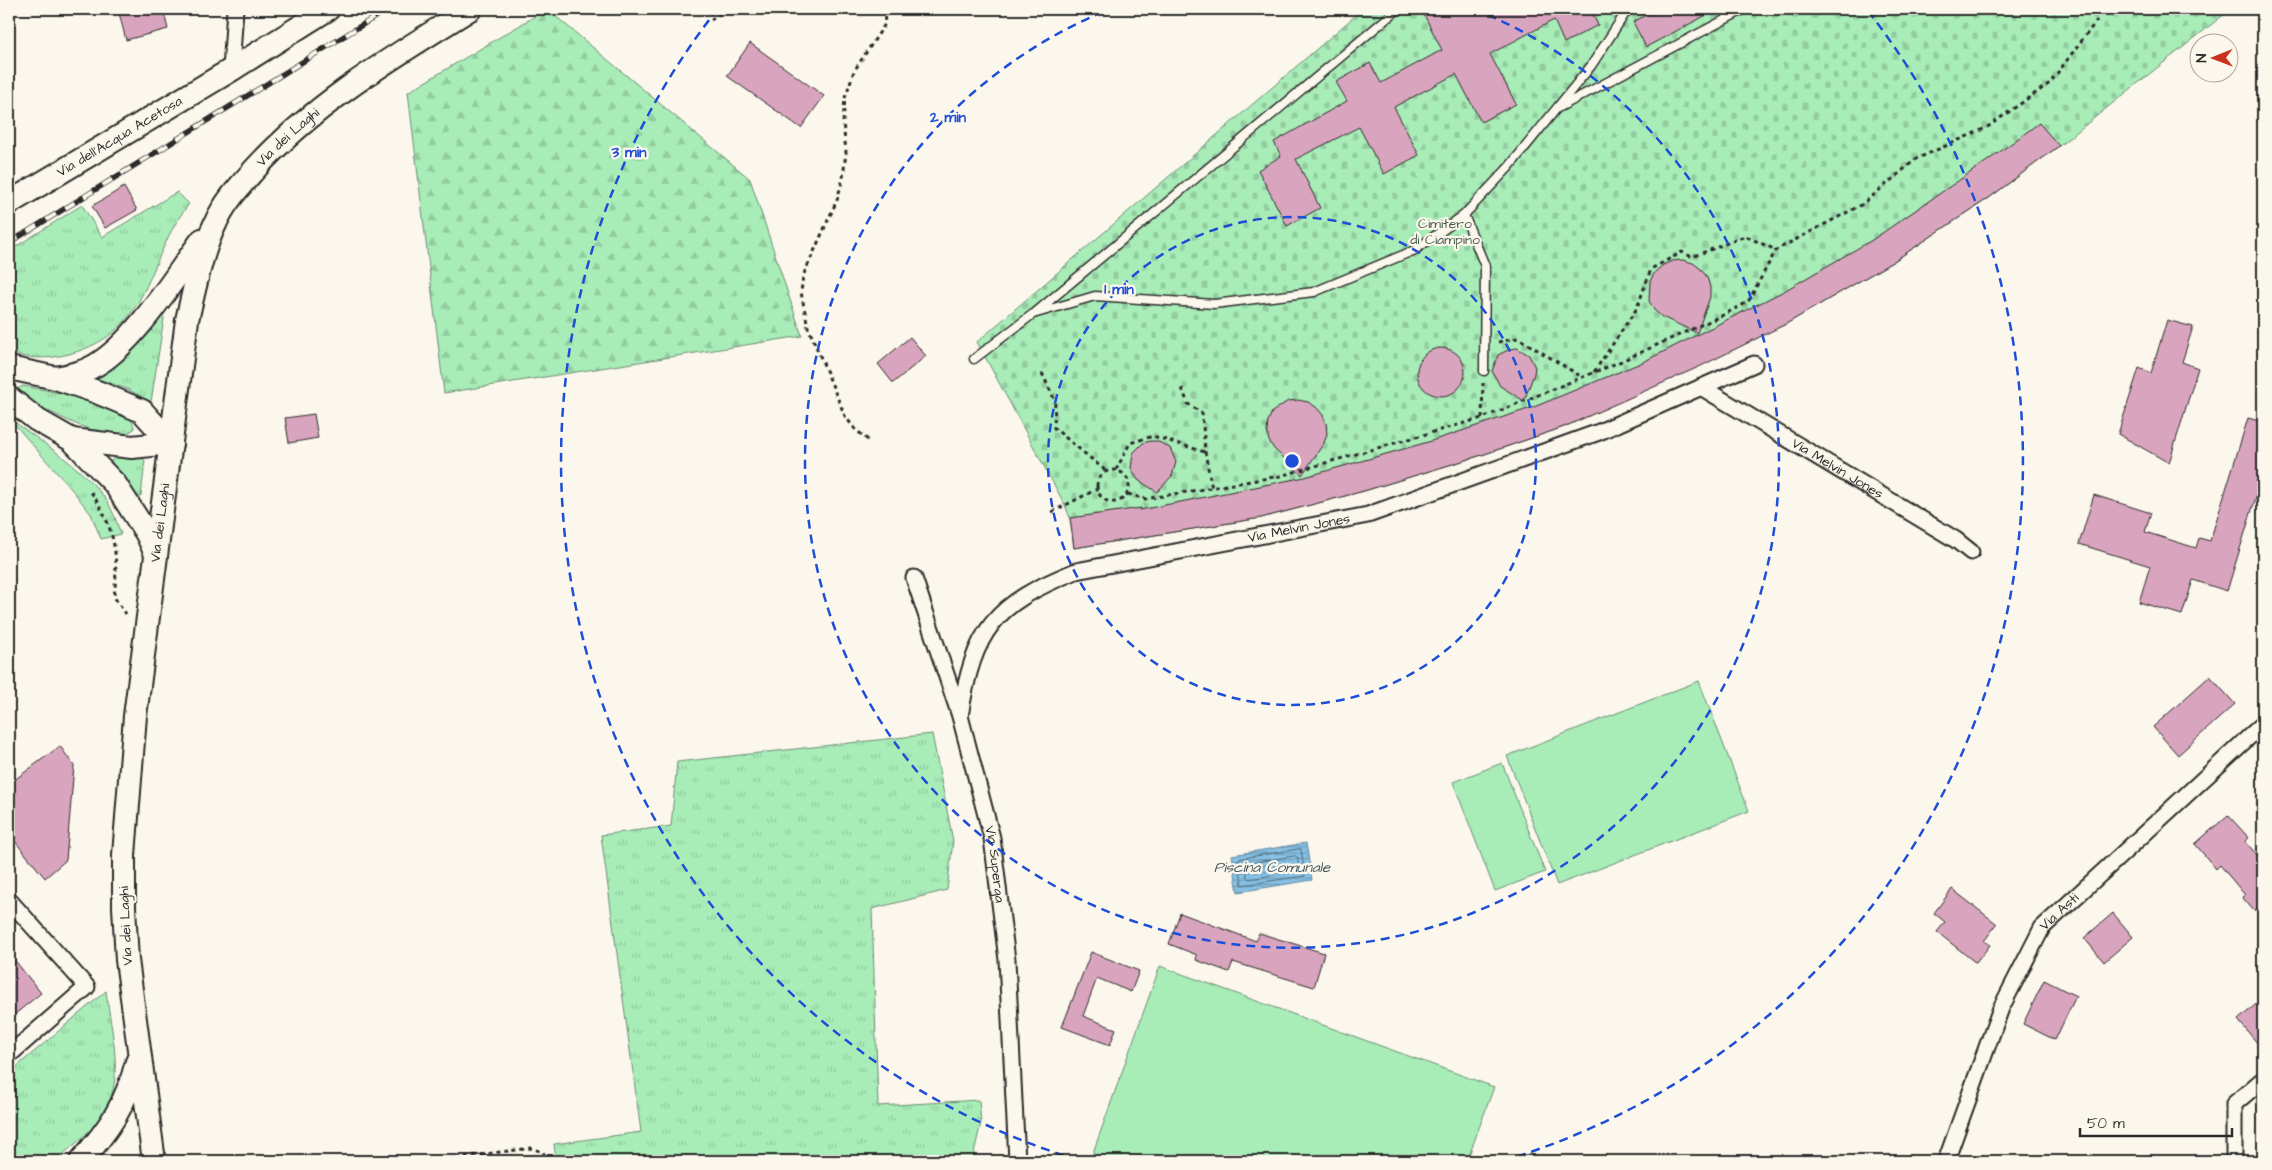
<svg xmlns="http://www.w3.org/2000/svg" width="2272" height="1170" font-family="'Architects Daughter',sans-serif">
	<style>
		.grass { fill: url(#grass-tufts); stroke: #6a8c72 }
		.forest { fill: url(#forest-firs); stroke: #6a8c72 }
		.cemetery { fill: url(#cemetery-stones); stroke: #6a8c72 }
		.pitch { fill: #a8ecb8; stroke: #6a8c72 }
		.water { fill: url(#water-rules); stroke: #62859b }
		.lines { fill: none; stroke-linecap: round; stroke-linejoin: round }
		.shore { stroke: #4f6775; stroke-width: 1 }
		.building { fill: #d9a4bd; stroke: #2b2b2b }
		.lane-casing { stroke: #2b2b2b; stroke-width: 11 }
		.street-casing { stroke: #2b2b2b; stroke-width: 19 }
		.secondary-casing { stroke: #2b2b2b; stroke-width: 26 }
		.path { stroke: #2b2b2b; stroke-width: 3; stroke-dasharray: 4 4; stroke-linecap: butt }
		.lane { stroke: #fbf7ec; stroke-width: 8 }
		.street { stroke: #fbf7ec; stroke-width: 15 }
		.secondary { stroke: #fbf7ec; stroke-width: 22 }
		.rail-casing { stroke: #2b2b2b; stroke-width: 5.5 }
		.rail { stroke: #fbf7ec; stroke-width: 4; stroke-dasharray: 11; stroke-linecap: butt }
		.ring { fill: none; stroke: #1d4ed8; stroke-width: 2.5; stroke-dasharray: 9 6 }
		.labels { text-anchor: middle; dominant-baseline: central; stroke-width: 4.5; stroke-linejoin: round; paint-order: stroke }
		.street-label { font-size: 14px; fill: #2b2b2b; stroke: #fbf7ec }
		.park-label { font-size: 14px; fill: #4a5b4e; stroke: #fbf7ec }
		.water-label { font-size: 15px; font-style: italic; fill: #465863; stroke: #fbf7ec }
		.centre { fill: #1d4ed8; stroke: #fbf7ec; stroke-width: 2.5 }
		.ring-label { font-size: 15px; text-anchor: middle; font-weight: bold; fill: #1d4ed8; stroke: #fbf7ec; stroke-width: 4.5; stroke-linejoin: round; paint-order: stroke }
	</style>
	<defs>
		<pattern id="grass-tufts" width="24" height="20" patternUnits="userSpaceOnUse" patternTransform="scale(1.25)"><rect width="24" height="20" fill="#a8ecb8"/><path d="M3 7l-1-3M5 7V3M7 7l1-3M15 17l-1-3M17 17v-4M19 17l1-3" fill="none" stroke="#91cb9e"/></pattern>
		<pattern id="forest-firs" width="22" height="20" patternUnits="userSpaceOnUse" patternTransform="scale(1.25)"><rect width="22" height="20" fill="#a8ecb8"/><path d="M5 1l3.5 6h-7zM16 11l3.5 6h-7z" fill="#91cb9e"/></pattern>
		<pattern id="cemetery-stones" width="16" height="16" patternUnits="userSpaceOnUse" patternTransform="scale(1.25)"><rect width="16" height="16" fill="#a8ecb8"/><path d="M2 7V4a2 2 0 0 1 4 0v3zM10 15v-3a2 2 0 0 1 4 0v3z" fill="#91cb9e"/></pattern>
		<pattern id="water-rules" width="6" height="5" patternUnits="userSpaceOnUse" patternTransform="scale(1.25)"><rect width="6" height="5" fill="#86c1e5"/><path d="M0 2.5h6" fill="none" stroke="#6e9dba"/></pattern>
	</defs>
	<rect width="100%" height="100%" fill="#fbf7ec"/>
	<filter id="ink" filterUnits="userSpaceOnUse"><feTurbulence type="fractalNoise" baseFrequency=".02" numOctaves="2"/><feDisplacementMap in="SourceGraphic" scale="10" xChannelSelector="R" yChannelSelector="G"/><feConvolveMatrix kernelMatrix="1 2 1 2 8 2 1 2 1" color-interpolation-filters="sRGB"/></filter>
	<g filter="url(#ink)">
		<path class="grass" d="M177,192l12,12c-45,56 -35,127 -120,150 -19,5 -42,6 -60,-2v-101l73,-46 20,32z
			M162,315l2,3 -13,84 -24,-13 -29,-10v-4l43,-33z
			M23,386c21,4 113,18 111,43l-11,7c-38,-3 -71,-23 -103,-41l-3,-6z
			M9,418c31,23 76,51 98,83 6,10 10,22 14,33l-20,5 -10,-25 -18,-23z
			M141,456l4,5 -4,35 -4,2 -26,-37 4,-4z
			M932,734l21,107 -6,49 -75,19 6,197 101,-6 2,23 -9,38h-416l-2,-17 87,-12 -40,-297 70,-9 6,-64z
			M106,991c5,42 22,95 -8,131 -12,14 -29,27 -43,39h-46v-88z"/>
		<path class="forest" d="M547,9l203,170 52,157 -358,57 -36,-301z"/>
		<path class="cemetery" d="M1363,9h868l-172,137 -70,52 -95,63 -108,63 -222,103 -82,28 -118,36 -103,27 -187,30 -4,-30 -5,-13 -88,-163z"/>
		<path class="pitch" d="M1699,681l50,130 -192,74 -50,-129z
			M1502,763l43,109 -50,19 -42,-109z
			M1160,966l334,121 -27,74h-377z"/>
		<path class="water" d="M1306,843l6,37 -74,12 -6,-37z"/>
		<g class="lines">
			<path class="shore" d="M1301,849l4,27 -63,9 -3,-26z
				M1295,856l3,2v13l-49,8 -2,-2 -1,-13z"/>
		</g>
		<path class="building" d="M118,9h45l5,20 -42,11z
			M1421,9h169l8,16 -34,18 -10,-23 -64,34 26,50 -35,18 -25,-48 -62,33 25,48 -35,19 -25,-47 -63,32 24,49 -33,18 -29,-56 23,-14 -7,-14 73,-41 -11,-19 34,-19 11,20 61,-33z
			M1657,9h61l-72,38 -13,-25z
			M750,43l74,53 -23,32 -74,-52z
			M2039,123l20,23 -70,52 -95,63 -108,63 -85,42 -137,61 -82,28 -118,36 -103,27 -187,30 -4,-30 71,-10 -1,2 165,-33 123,-35 106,-35 109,-45 141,-71 88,-51 118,-81z
			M124,187l13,23 -32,18 -13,-22z
			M1683,260l10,3 8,6 6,8 3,10v10l-13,36 -35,-16 -8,-7 -5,-9 1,-20 5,-9 8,-7 9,-4z
			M2167,320l26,7 -11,35 16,6 -29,95 -51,-29 21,-66 12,5z
			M910,337l16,19 -33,27 -15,-19z
			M1417 372a24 24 0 1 1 48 0a24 24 0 1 1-48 0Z
			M1517,348l12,7 6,12 -1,7 -10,27 -24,-15 -8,-15 6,-16 12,-6z
			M1298,400l10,2 8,5 7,8 3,9 1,10 -3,9 -22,32 -28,-26 -5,-8 -2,-10 1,-10 4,-9 16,-11z
			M314,414l4,24 -29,5 -4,-25z
			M2248,418l15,4v52l-36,117 -34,-11 -11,35 -43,-13 11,-36 -71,-22 15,-49 57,18 -6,19 51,16 3,-10 11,3z
			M1150,441h7l13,7 6,14 -4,14 -15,16 -19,-12 -7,-12 2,-15 10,-10z
			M2210,676l25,28 -57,51 -25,-28z
			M60,746l14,20 -8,94 -21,18 -36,-44v-50z
			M2228,815l21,23 -4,3 18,21v53l-6,-7 -3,3 -12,-14 3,-2 -25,-30 -4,4 -21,-25z
			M1952,889l45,35 -13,17 6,4 -14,18 -39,-31 8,-10 -11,-9z
			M1180,913l76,28 3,-8 65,20 -10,34 -81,-25 -4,10 -33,-12 1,-5 -28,-11z
			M2113,913l20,24 -29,25 -20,-24z
			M1091,952l48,19 -8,21 -34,-14 -14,38 33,13 -6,16 -48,-18z
			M9,953l32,40 -32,26z
			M2044,980l32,16 -21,44 -32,-16z
			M2263,998v52l-25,-30z"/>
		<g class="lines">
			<g class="lane-casing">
				<path id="lane" d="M1560,107l185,-98
					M1464,215l21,51 -1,105
					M1036,312l362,-303
					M974,359l59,-45 62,-18 119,8 100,-12 101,-42 49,-35 45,-48 82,-101 37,-57"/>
			</g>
			<g class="street-casing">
				<g id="street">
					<path d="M231,70l4,-61"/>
					<path id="s1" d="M1701,387l255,153 15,12"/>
					<path id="s2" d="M914,578l46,138 32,122 15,122 10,201"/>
					<path id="s3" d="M960,716c14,-87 34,-112 116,-145l292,-56 231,-83 155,-68"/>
					<path d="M9,900l78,87 -78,68"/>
					<path id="s4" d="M1946,1161l55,-153 41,-80 221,-204"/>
					<path d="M2234,1161v-57l27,-23"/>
				</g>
			</g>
			<g class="secondary-casing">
				<g id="secondary">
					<path id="s5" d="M9,203l222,-133 97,-61"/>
					<path d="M9,368l47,10 41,14 45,19 29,32"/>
					<path d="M56,378c14,-3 27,-5 40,-13 39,-23 78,-87 106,-125"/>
					<path d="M9,398l28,22 35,20 43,44 32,50 9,20"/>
					<path d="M72,440l60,7 39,-4"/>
					<path d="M81,1161c28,-32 45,-56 56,-99"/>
					<path id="s6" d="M154,1161l-27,-201 -3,-53v-52l11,-139 52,-396c8,-33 14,-67 29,-98 9,-20 24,-36 38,-52 62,-68 139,-113 216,-161"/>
				</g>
			</g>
			<path class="path" d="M711,20l14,-11
				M1498,342l20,-4 64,39
				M1594,372l43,-64 14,-39 31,-17 10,5 53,-21 31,14
				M1042,373l13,28 -1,27 52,43
				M1182,388l6,16 14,9 3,39 7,37
				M1482,418l1,-35
				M868,440l-13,-11 -10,-13 -37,-89 -7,-35 2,-16 34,-76 6,-22 3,-26 -3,-30 2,-24 9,-27 31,-47 -1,-15
				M1097 486a16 16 0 1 1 32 0a16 16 0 1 1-32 0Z
				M1116,470l14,-27 23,-7 52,16
				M91,492c24,36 28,63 23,105l12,17
				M1128,494l17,5 135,-23 202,-58 135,-55 106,-48 25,-13 28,-52 87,-46 53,-45 70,-31 64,-45 47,-63
				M1052,512l45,-23
				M433,1161l98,-13 12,4 4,9"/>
			<use href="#lane" class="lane"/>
			<use href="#street" class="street"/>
			<use href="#secondary" class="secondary"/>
			<g class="rail-casing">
				<path id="rail" d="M9,243l379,-234"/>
			</g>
			<use href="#rail" class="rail"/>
		</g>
	</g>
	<g class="ring">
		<circle cx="1292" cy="461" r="244"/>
		<path d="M1474 9A487 487 0 1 1 1110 9"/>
		<path d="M1078 1160A731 731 0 0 1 716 11M1868 11A731 731 0 0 1 1506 1160"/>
	</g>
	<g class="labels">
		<g class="street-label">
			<text stroke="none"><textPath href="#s5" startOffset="129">Via dell'Acqua Acetosa</textPath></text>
			<text stroke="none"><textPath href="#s6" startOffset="1061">Via dei Laghi</textPath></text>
			<text stroke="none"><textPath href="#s1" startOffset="159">Via Melvin Jones</textPath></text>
			<text stroke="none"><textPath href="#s6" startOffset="642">Via dei Laghi</textPath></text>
			<text stroke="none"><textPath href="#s3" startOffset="426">Via Melvin Jones</textPath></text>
			<text stroke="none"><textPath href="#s2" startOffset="298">Via Superga</textPath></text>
			<text stroke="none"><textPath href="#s4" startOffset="276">Via Asti</textPath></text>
			<text transform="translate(126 926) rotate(-93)">Via dei Laghi</text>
		</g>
		<g class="park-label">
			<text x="1445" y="224">Cimitero<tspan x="1445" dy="16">di Ciampino</tspan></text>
		</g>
		<g class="water-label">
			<text x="1272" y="867">Piscina Comunale</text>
		</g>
	</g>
	<circle cx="1292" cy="461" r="8" class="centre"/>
	<g class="ring-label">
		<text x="948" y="122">2 min</text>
		<text x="629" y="157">3 min</text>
		<text x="1119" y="294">1 min</text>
	</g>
	<rect width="2272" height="1170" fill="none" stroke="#fbf7ec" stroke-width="30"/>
	<rect x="15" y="15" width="2242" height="1140" fill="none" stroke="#2b2b2b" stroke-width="2" filter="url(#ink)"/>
	<g transform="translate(2214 58) rotate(269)"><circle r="24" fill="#fbf7ec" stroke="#a8a59f"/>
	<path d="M0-4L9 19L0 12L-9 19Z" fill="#c8321e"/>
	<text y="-8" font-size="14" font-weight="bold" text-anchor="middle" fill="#2b2b2b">N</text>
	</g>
	<path d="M2080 1128v8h152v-8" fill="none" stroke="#2b2b2b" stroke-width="2.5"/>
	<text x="2087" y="1128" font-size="15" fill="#2b2b2b" stroke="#fbf7ec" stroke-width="4" paint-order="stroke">50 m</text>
</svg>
